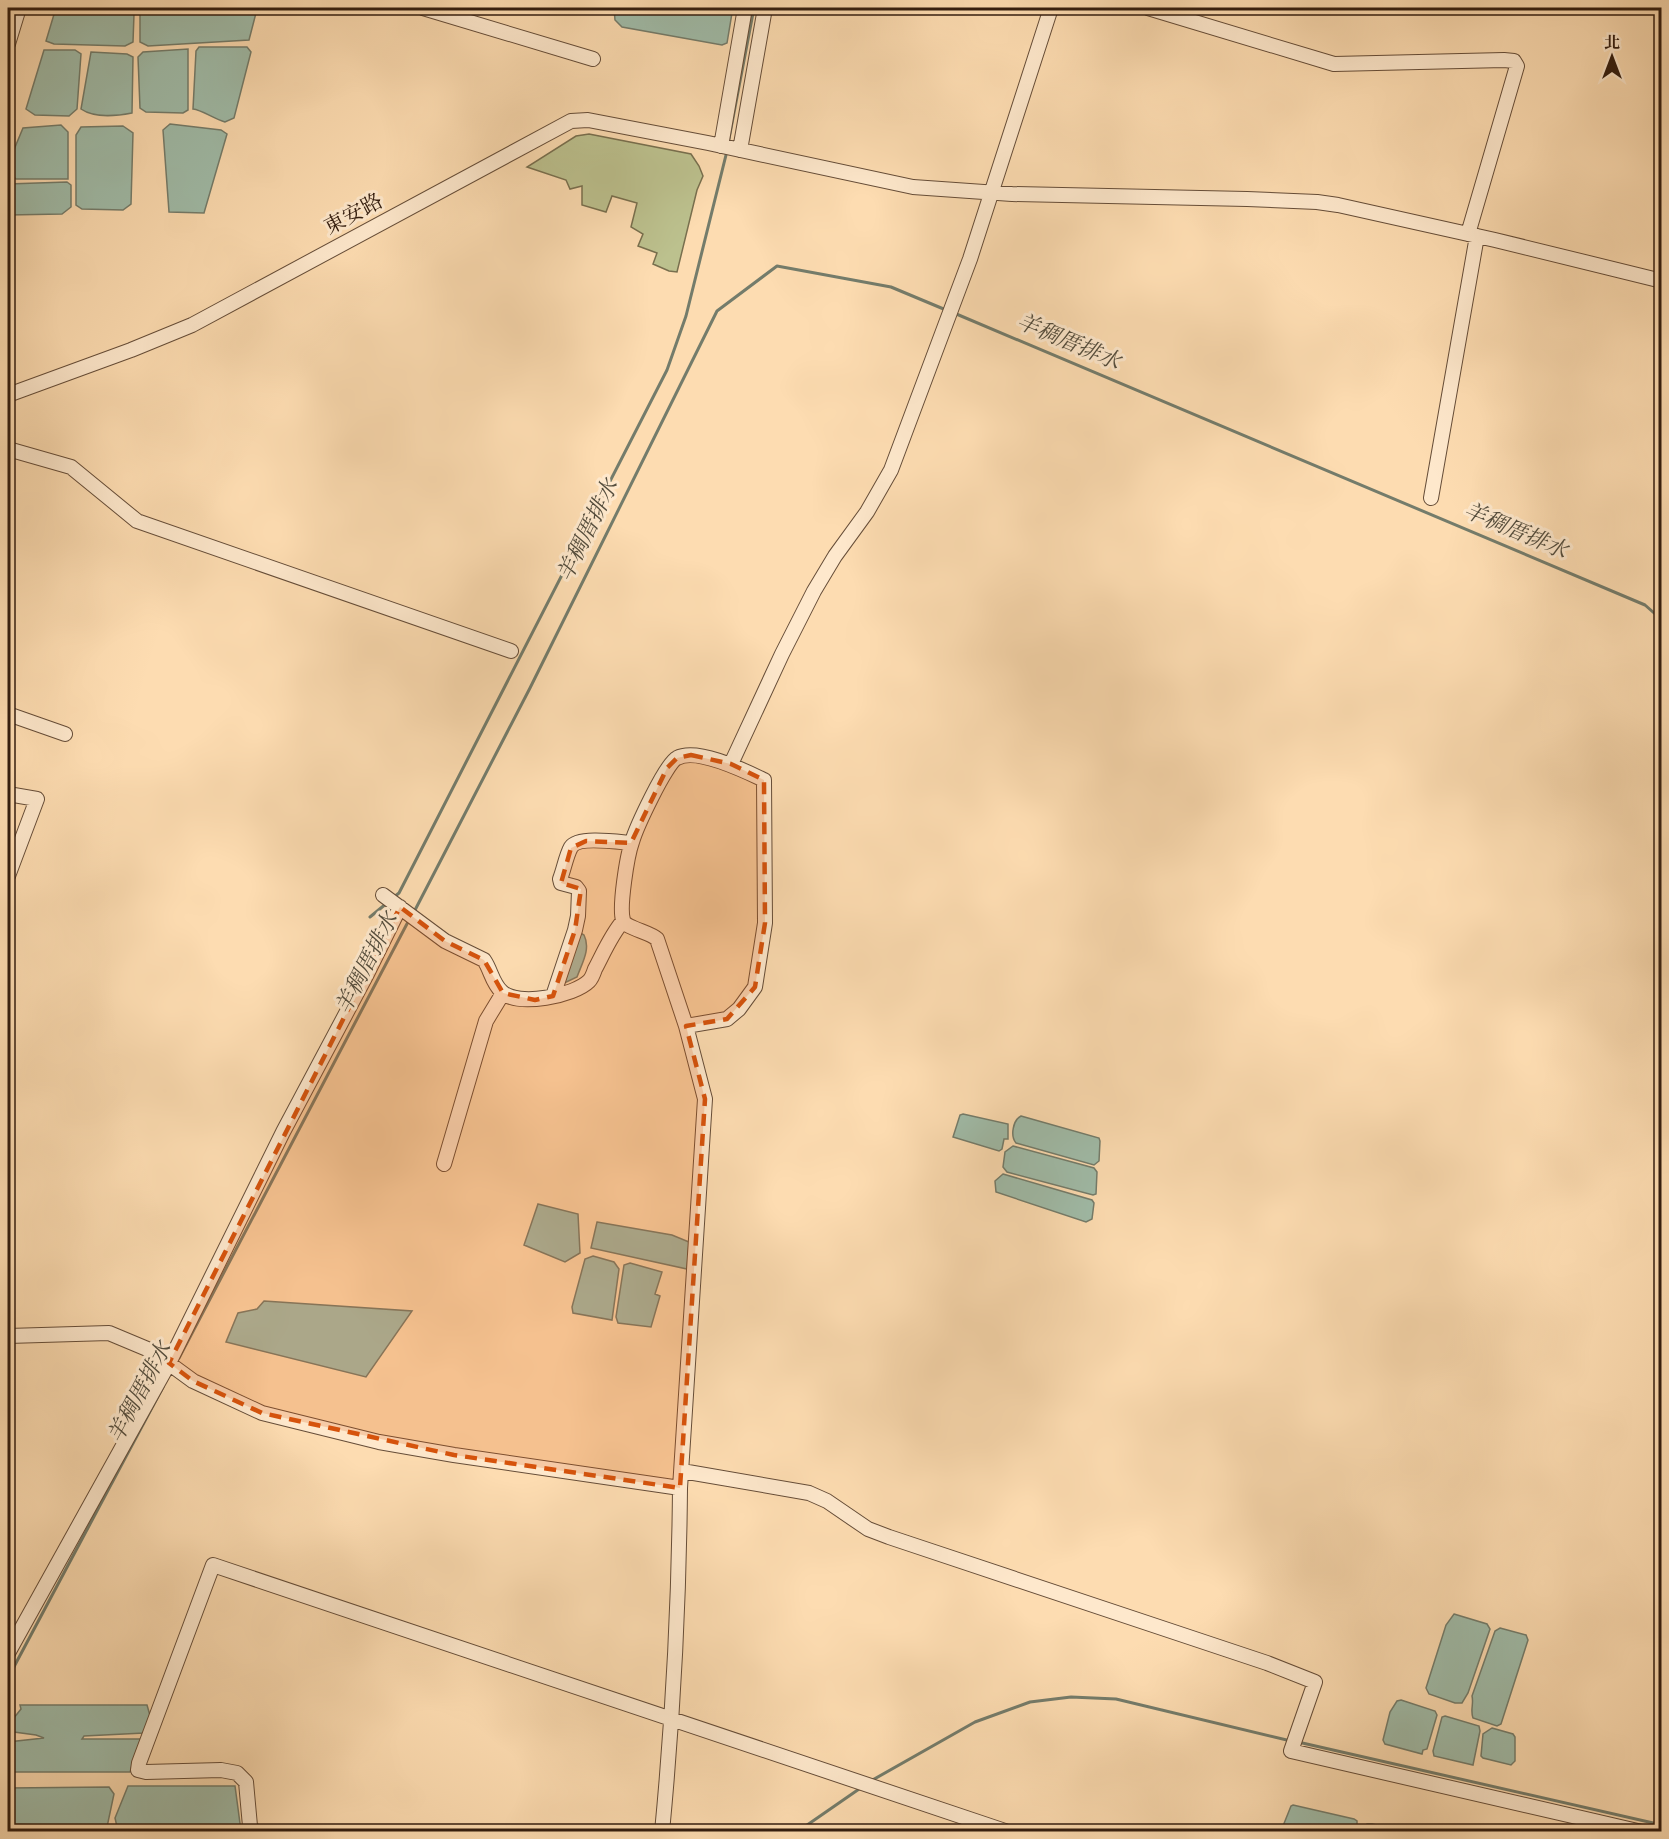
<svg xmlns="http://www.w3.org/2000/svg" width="1669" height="1839" font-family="Vollkorn,'Noto Serif TC',serif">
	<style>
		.green { fill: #bcc18e; stroke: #786f4e; stroke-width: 1.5 }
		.water { fill: #a0bca9; stroke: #747c6b; stroke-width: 1.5 }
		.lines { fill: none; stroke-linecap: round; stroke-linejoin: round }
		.stream { stroke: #747c6b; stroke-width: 3 }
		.minor-casing { stroke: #664d38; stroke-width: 16 }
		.minor { stroke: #fee8cc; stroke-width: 14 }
		.marked { fill: #d6530c; fill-opacity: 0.2; stroke: #d6530c; stroke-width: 4.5; stroke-dasharray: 12 8; stroke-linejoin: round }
		.labels { text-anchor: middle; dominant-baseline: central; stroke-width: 6; stroke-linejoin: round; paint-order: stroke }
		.street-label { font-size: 21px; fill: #331d0f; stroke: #fee8cc }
		.water-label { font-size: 22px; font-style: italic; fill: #544d3d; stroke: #fee8cc }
	</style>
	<rect width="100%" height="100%" fill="#fddcb1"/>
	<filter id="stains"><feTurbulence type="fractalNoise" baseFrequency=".00333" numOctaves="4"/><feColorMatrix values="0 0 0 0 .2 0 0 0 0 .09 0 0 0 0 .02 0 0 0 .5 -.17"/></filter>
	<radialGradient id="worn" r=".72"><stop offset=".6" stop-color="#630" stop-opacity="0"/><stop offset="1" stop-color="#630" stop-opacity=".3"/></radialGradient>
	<path class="green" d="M589,134l102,20 8,12 4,10 -6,14 -20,82 -8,-1 -16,-7 4,-11 -19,-7 5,-12 -12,-7 6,-24 -25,-7 -6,16 -24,-7v-19l-12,3 -4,-9 -39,-13 49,-31z"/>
	<path class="water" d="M252,8l4,5 -7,27 -101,6 -8,-4v-28l3,-5z
		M614,8h113l5,5 -5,30 -5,2 -100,-18 -7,-7z
		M128,9l6,5 -1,28 -8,4 -71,-2 -8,-3 9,-30z
		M199,47h48l4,5 -17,66 -9,4c-11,-3 -23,-12 -32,-13l3,-58z
		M188,49v61l-5,3 -37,-1 -6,-4 -2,-51 5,-5z
		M44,50h31l6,4 -4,55 -8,7 -34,-1 -9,-6z
		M91,52l36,2 6,3 -1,56c-15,3 -38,5 -51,-4z
		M170,124l51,6 6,4 -23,79 -35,-1 -6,-82z
		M61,125l7,7v47h-52l-8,-7v-8l15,-36z
		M123,126l10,7 -2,71 -8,6 -41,-1 -6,-4v-70l5,-8z
		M67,182l4,3v22l-9,7 -54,1v-31z
		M579,932l5,3c7,14 -2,28 -7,42l-17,8z
		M963,1114l45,10v15h-4l-2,10 -3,2 -46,-14 7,-22z
		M1021,1116l78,22 1,3 -1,20 -5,4 -78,-22c-6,-7 -3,-23 5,-27z
		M1013,1146l81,22 3,4 -1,22 -3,1 -86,-23 -4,-5 2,-15z
		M1003,1174l89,26 2,3 -2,16 -6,3 -90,-30 -1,-11z
		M538,1204l40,10 2,39 -15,9 -41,-17z
		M597,1222l75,13 17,7 -2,27 -96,-21z
		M593,1256l21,6 5,7 -7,51 -39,-7 -1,-6 13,-48z
		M630,1263l32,9 -7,22 5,2 -9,31 -33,-4 -2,-6 8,-52z
		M264,1301l148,10 -46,66 -140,-35 12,-29 19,-4z
		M1454,1614l33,10 3,5 -22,64 -6,10h-7l-26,-9 -3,-6 20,-63z
		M1500,1628l26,7 2,5 -27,84 -4,2 -24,-8c-3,-8 1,-14 -1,-22l23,-65z
		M1401,1700l34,11 2,4 -10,34 -4,1 -1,4 -37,-10 -2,-4 7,-28 7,-11z
		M20,1705h127l4,14 -7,14 -60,3 -2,3h59l-11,33h-122v-30l36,-4 -8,-3 -22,-3 -5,-8 12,-15z
		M1445,1716l34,10 1,5 -7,34 -39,-9 -1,-5 9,-34z
		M1492,1728l21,6 2,3v24l-4,4 -28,-7 -2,-2 2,-22z
		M128,1786h107l6,45h-123l-3,-13z
		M109,1787l5,7 -7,33 -99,-3v-36z
		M1293,1805l61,14 3,2v10h-76l10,-25z
		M1367,1824h5l31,7h-39z"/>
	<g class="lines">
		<path class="stream" d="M728,144l26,-136
			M954,313l691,292 17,15
			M394,897l5,-4 268,-523 19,-54 41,-165
			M414,912l116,-224 187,-377 60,-45 114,21 55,23
			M370,917l17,-14
			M179,1358l230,-438
			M8,1678l155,-291
			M1298,1742l364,83
			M869,1782l106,-60 55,-20 41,-5 45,2 175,42
			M797,1832l65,-45"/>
		<g class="minor-casing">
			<path id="minor" d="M423,8l170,51
				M1148,8l186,56 170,-4 10,1 3,5 -49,168
				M8,44l11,-36
				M721,146l24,-138
				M740,150l25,-142
				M8,395l123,-45 61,-25 379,-204 17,-1 120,23 205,44 99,7 235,5 70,3 21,3 157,35 167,41
				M8,449l63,18 66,54 374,130
				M1431,498l46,-262
				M8,714l57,20
				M731,764l51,-110 32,-63 21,-35 32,-44 24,-42 79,-211 81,-251
				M8,794l29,5 -29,77
				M383,895l62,46 39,19c7,10 8,23 18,32 16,15 72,4 87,-11 3,-3 5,-9 6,-12 9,-17 16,-34 28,-48
				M553,996l22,-66 3,-14 1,-25 -3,-4 -15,-4 -1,-4c4,-10 6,-23 11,-32 7,-11 48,-5 60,-4
				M444,1164l42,-143 17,-28
				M8,1336l101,-3 43,18 41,30 69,32 117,29 75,13 226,33
				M682,1471l127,22 18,8 41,28 21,8 378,126 48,19 -24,69 351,81
				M8,1653l161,-290 114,-231 84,-158 33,-67
				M255,1832l-5,-6 -4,-44 -9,-9 -16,-3 -75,2 -8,-2 1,-7 74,-198 795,267
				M662,1832c11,-115 17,-229 18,-344l25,-389 -19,-73 -29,-87c-7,-7 -32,-11 -34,-19 -4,-13 4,-64 9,-78 4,-14 34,-79 45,-84 20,-11 68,13 87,22l1,143 -10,64 -16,22 -12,10 -41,7"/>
		</g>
		<use href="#minor" class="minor"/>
	</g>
	<path class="marked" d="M691,755l40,9 33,16 1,143 -10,64 -28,32 -41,7 19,73 -25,389 -226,-33 -192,-42 -69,-32 -24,-18 231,-456 45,34 39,19 19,33 32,7 18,-4 22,-66 6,-41 -20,-6 10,-35 15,-7 45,2 36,-75 10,-10z"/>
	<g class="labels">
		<g class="street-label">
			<text transform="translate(354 215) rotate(-28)">東安路</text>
		</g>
		<g class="water-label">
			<text transform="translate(1068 343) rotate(23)">羊稠厝排水</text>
			<text transform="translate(589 531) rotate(-64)">羊稠厝排水</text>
			<text transform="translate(1515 532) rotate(23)">羊稠厝排水</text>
			<text transform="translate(368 964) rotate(-63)">羊稠厝排水</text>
			<text transform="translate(141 1393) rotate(-62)">羊稠厝排水</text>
		</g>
	</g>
	<rect width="1669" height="1839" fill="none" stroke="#fddcb1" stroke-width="30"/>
	<rect x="9" y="9" width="1651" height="1821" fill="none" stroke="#331d0f" stroke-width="3"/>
	<rect x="15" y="15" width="1639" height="1809" fill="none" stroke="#331d0f" stroke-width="1.5"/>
	<g transform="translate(1612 57)" stroke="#fee8cc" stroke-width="4.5" paint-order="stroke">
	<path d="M0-4.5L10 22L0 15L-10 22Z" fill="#331d0f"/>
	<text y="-9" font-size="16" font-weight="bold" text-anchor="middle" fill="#331d0f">北</text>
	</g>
	<rect width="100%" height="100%" filter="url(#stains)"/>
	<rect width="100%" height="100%" fill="url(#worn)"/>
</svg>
